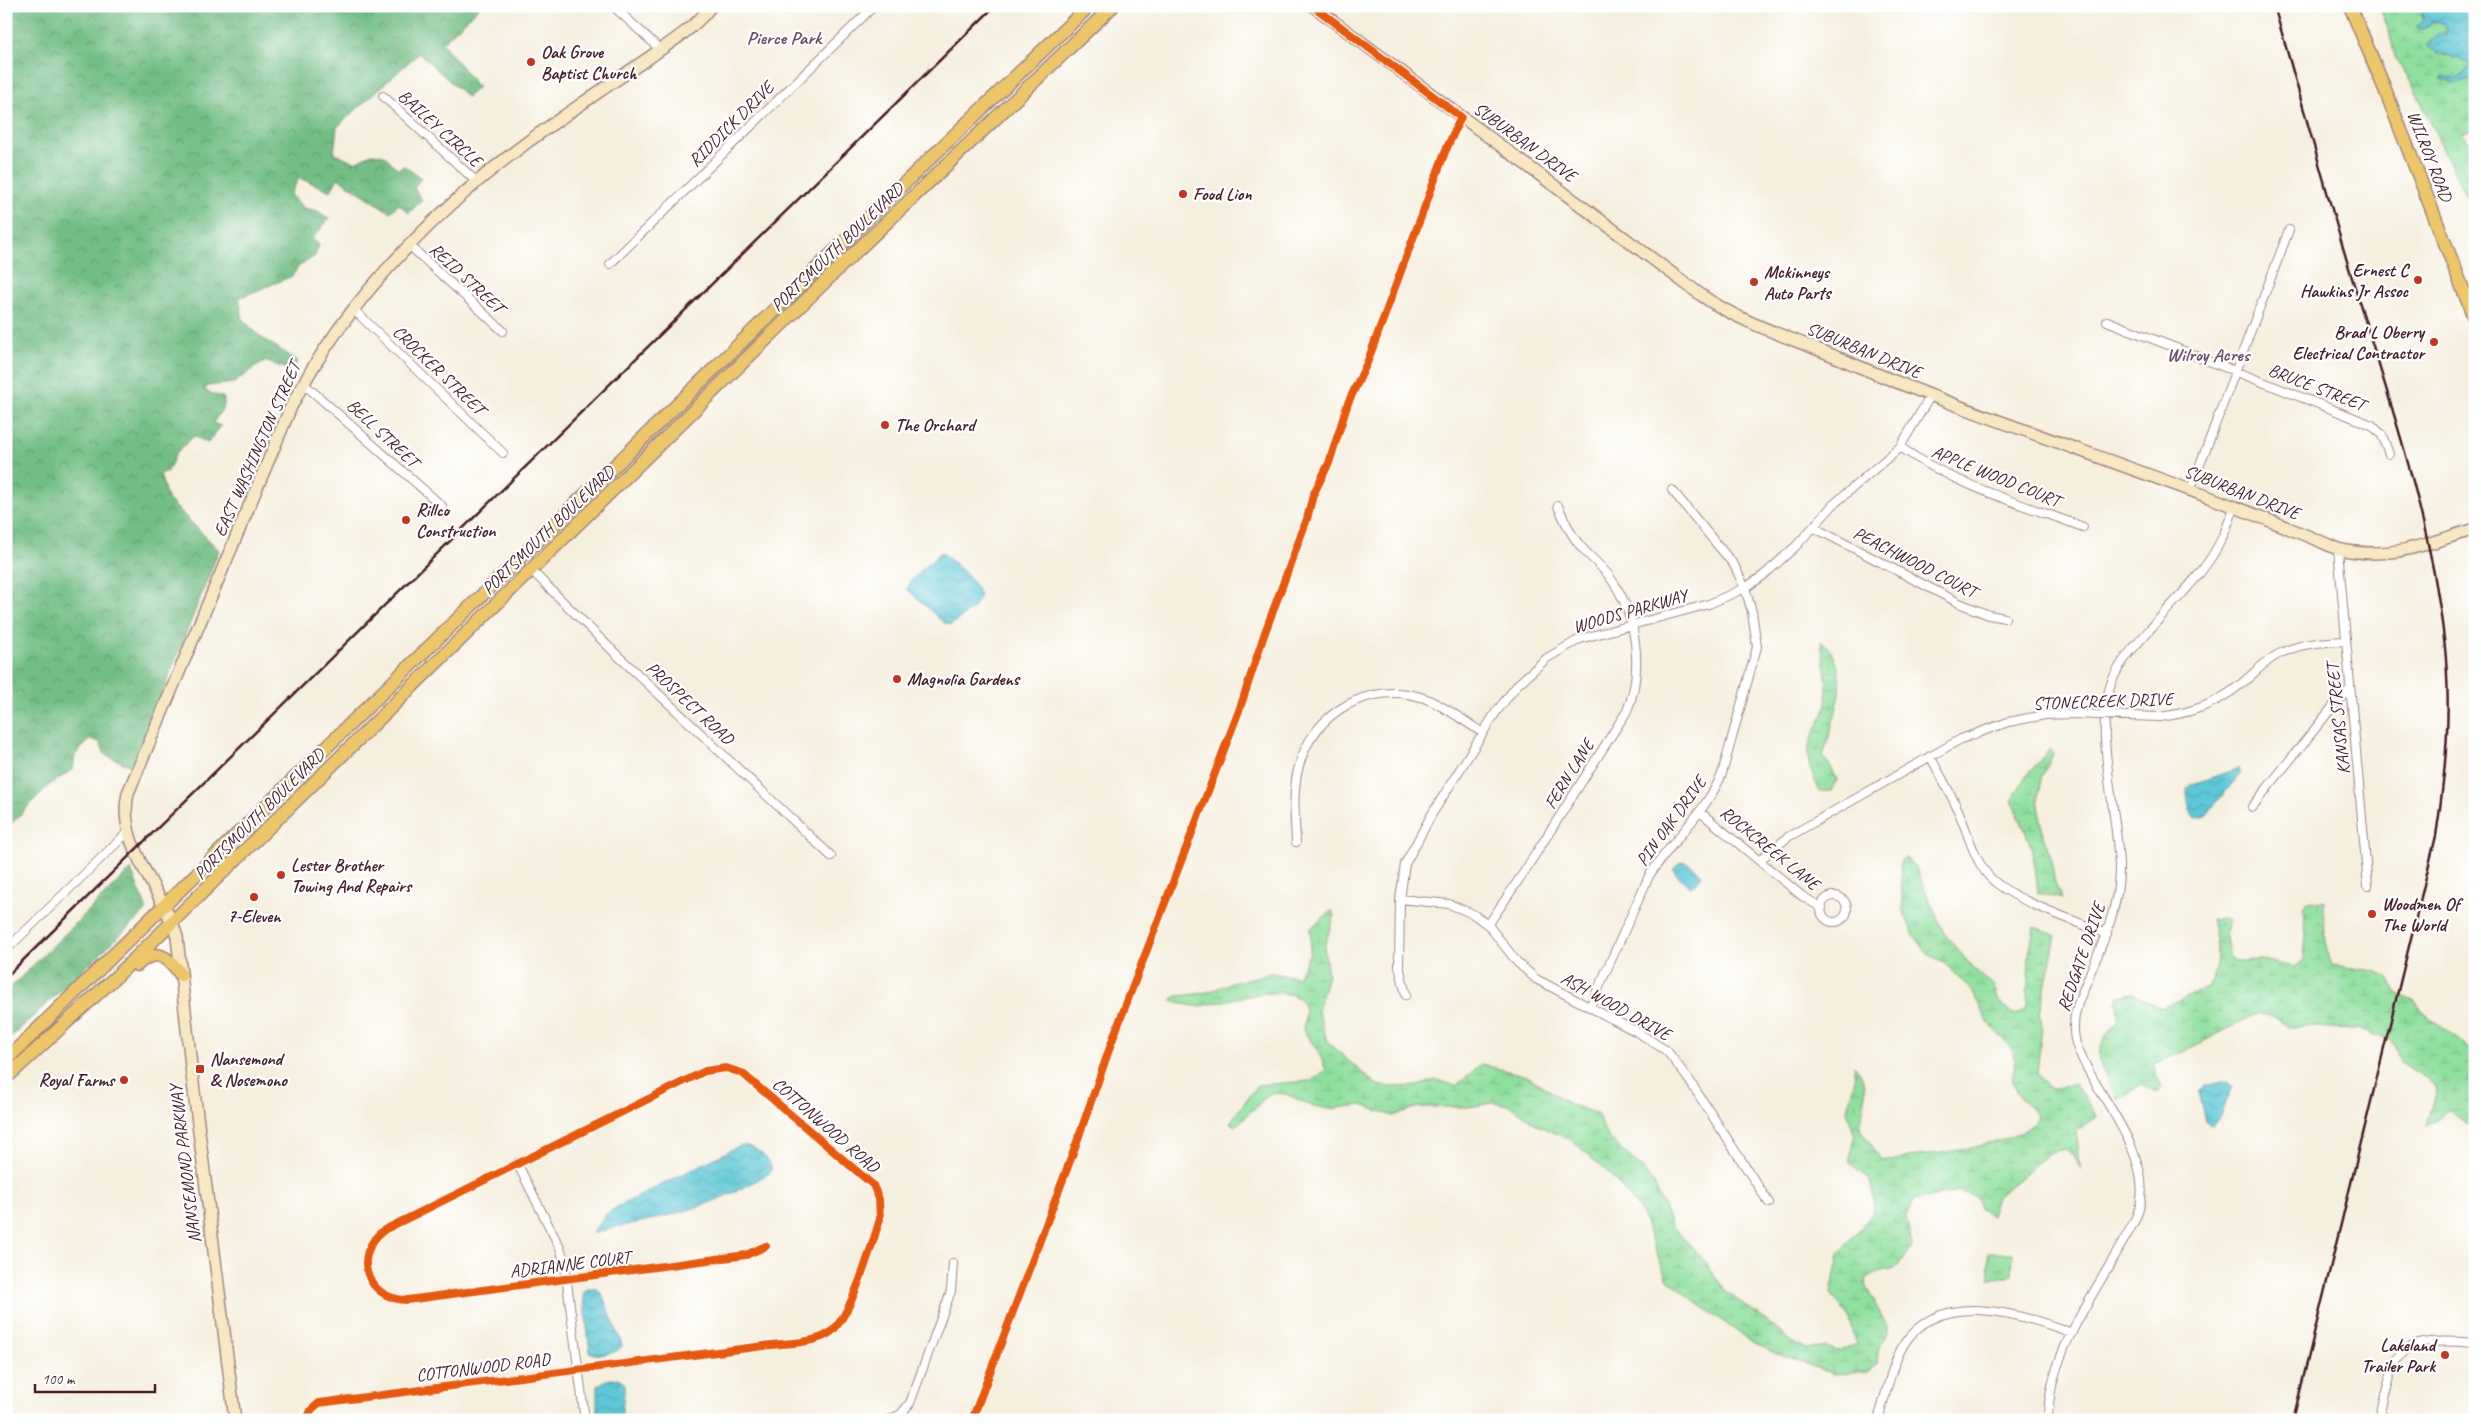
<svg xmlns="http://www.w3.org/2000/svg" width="2481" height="1426" font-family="Caveat,sans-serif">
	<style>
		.forest { fill: url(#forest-crowns); stroke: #5e6e58 }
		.wetland { fill: url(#wetland-marsh); stroke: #6c7f65 }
		.park { fill: url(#park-tufts); stroke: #6c7f65 }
		.water { fill: url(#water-waves); stroke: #537380 }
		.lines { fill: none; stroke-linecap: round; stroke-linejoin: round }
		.minor-casing { stroke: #a08784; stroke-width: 10 }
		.secondary-casing { stroke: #a08784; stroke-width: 14 }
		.primary-casing { stroke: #a08784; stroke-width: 15 }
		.minor { stroke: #fff; stroke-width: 8 }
		.secondary { stroke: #f7e8c3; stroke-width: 11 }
		.primary { stroke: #ecc669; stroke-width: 12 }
		.rail { stroke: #4a1f2b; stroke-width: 2.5 }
		.cycleway-casing { stroke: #fff; stroke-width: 11 }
		.cycleway { stroke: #e8590c; stroke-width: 8 }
		.poi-dot { fill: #c8321e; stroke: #fff; stroke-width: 2 }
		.labels { text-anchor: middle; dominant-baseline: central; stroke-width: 4.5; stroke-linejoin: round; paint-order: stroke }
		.poi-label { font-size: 18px; font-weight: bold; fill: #4a1f2b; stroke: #fff; text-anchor: start }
		.street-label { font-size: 18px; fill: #4a1f2b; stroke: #fff }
		.neighbourhood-label { font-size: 19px; font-weight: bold; fill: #6f506b; stroke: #fff }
	</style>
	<defs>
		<pattern id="forest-crowns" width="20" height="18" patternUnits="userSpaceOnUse" patternTransform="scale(1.25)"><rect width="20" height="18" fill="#73be86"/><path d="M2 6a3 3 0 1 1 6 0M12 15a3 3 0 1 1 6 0" fill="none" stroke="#609a6e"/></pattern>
		<pattern id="wetland-marsh" width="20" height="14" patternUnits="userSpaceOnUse" patternTransform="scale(1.25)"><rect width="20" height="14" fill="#8fdf9f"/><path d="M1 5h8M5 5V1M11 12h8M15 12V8" fill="none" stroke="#7dbf89"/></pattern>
		<pattern id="park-tufts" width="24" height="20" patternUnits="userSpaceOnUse" patternTransform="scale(1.25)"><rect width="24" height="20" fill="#8fdf9f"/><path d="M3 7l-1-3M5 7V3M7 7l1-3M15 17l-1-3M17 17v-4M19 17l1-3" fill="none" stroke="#7dbf89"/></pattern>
		<pattern id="water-waves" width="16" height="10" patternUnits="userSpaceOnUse" patternTransform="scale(1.25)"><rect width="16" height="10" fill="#5cc7d6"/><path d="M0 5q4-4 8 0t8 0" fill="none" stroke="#52aab8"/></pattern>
	</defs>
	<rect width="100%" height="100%" fill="#fff"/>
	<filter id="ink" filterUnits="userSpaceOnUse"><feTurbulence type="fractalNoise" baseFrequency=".02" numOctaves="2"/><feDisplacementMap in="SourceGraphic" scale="10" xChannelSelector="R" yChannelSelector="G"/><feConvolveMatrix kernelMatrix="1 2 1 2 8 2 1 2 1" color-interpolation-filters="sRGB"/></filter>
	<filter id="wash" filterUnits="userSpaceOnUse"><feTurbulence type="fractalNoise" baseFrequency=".0096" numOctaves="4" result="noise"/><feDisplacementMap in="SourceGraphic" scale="20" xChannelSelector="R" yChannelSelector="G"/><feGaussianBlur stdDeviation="1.12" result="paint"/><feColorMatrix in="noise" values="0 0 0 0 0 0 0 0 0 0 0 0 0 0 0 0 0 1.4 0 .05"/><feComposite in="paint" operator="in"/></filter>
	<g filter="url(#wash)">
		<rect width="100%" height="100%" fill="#f5efde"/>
		<path class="forest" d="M6,6h472l1,2 -37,35 36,44 -11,10 -48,-44 -82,74 -3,26 21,9 16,-8 13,1 14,14 6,-3 17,12 -7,10 8,12 -13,13 -10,-9 -9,8 -52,-34 -7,13 -32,-13 -9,17 14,13 14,3 11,8 -17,20 7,6 -4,11 -17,11 -6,9 -53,22 4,22 19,18 36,23 -7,9 -27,-9 -30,22 -27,3 -2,5 19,7v8l-11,17 8,3 -13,17 -14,-7 -18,17 -8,18 -8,3 7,24 52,52 -86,217 -28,-12 -5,-13 -9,-3 -16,16 -2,14 -25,17 -42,43z
			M131,869l16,41 -141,132v-50z"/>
		<path class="wetland" d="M2379,6h14l9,4 5,-4h16l-2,2 2,12 -5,7 3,2 13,-7 10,1 3,5 -1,6 -8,1 -11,9 13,11 18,1 13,10 -14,13 -12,-3 9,8 21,-7v52l-13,4 13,16v67l-63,-133 -17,-26 -6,-26z
			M1821,641c35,27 11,82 2,116l8,10 6,12 -6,12h-12c-4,-11 -11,-26 -11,-37 0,-18 16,-33 18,-51 3,-21 -3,-41 -5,-62z
			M2050,749l3,5 -12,24 -3,19 5,38 9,25 2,20 8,19 -24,-6c-4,-42 -8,-55 -27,-92l18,-28z
			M1906,858l9,9 29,66 29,35 21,18 4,13 13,14 6,2 10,-8 2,-53 5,-27 22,8 -16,77 2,14 -5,47c14,21 15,18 38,10l22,34 -21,14 1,19 5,19 -7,-12 -10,-8 -13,3 -56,45 -5,19 -10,-7 -5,-12 -18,-6 -44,9 -8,17 6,29 -3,6 -13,16 -18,4 -11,6 -2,7 22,41v7l-9,17 -1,14 -10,8 -34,2 -61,-22 -26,-14 -61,-44 -19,-17 -26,-67 -30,-36 -39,-34 -32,-14 -30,-21 -16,-2 -25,4h-50l-25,9 -31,-11 -33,4 -19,-4 -24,-11 -16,-1 -34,33 -6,-3 27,-38 54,-4 15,-11 -7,-17 -16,-23c1,-6 3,-13 2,-19 -4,-39 -91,-3 -111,-5 -8,-1 -16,-4 -23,-6l6,-4 28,-3 26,-10 40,-10 27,4 12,-24 1,-25 21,-18 2,6 -10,32 4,26 -10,38 10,31 49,42 13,2 27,-1 19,-6 20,6 25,-22 46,12 44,29 26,9 11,23 34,31 12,16 18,42 32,34 22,32 37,26 26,22 18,10 19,-4 12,5 18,-7 -6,-25 -19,-26 8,-39 34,-41 1,-20 -4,-12 -21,-19 6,-26 -8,-25 8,-33 -1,-13c17,16 9,43 6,64l22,31 14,1 12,-4c26,-3 125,-13 129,-42l-20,-22 -5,-12 3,-19 -3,-13 -26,-29 -14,-29 -27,-28 -15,-8 -16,-19 -11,-26 -3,-49z
			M2325,900c-3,24 -2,43 7,65l43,6 12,5 10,17 18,9 8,10 52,41v81l-24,-24h-6l-8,10 -11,6 10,-32 -1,-6 -8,-9 -27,-17 -6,-18 -5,-4 -32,-11 -69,-3 -11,-8 -19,-5 -75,39 -30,12 8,24 -3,6 -17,-9 -23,15c-18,-35 -31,-45 0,-79v-13l-2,-6 3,-6 13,-3 29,15 45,-20c17,-17 9,-49 5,-69l12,-1 6,2 -4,13 5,26 6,2 26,-1 32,7 10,-7 2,-26 -3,-26 3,-6z"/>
		<path class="park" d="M1988,1253h25l-1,21 -4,3 -19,1z"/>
		<path class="water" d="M2423,6l41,2 11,-2v71l-21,7 -13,-5 4,-3 12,3 14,-13c-17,-12 -27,-9 -44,-19v-3l11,-9 8,-1 1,-6 -3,-5 -11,-1 -12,7 -4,-2 6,-7 -2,-12z
			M940,553h3c14,14 31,24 37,43l-7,12 -22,17 -8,-3 -36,-33 4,-9z
			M2239,768l2,5 -36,43 -10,3c-7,-8 -8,-21 -8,-31l3,-3z
			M1685,861l17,13 -3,6 -9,8 -17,-18 5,-6z
			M2222,1081l5,1 6,5 -14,31 -8,8 -5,-5 -7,-29 7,-7z
			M741,1145c12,0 29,12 31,25l-3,3c-50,31 -90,41 -147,53 -12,0 -23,8 -30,7l14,-19 13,-8z
			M587,1289h10l5,5 19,47 1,5c-5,8 -25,11 -32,6l-7,-58z
			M618,1378l7,6 -4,36h-24v-34l9,-6z"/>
	</g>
	<g filter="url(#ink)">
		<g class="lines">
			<g class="minor-casing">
				<path id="minor" d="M613,6l47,43
					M383,96l94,86
					M410,246l93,85
					M610,264l264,-258
					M353,309l150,144
					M2107,321l265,104 10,10 7,19
					M303,383l139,123
					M1900,447c55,38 121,57 183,80
					M2190,491l99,-261
					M1813,527l146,76 30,12 16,3
					M2338,549l30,337
					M531,570l83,82 217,204
					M1930,756c9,17 19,34 27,52 10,21 15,47 30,66 21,26 88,46 120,60
					M2252,807l83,-103 15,-15
					M1700,812l102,84 20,12
					M1296,842c-1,-25 -4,-52 3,-76 14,-54 72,-86 125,-68 21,8 40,23 59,35
					M1760,860l28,-23 173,-98 47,-17 37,-7 26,-1 89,3c31,-4 57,-13 81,-33 14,-11 24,-24 40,-31 20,-10 42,-11 64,-12
					M1821 909a13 13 0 1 1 26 0a13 13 0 1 1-26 0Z
					M1400,899l49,5 24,10 15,11 29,37 19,17 101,53 30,19 22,29 80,123
					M1488,925l36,-53 103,-161c17,-42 10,-98 -18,-135 -9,-12 -22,-21 -31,-33 -9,-11 -14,-24 -20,-37
					M6,950l122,-118
					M1406,995l-7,-29 1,-67 5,-35 27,-50 64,-102 22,-28 29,-26 33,-19 129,-35 36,-16 19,-13 32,-29 38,-42 66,-57 31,-52
					M1590,1007l59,-131c23,-36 56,-62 73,-102l35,-127 -5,-35 -7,-24 -11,-23 -62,-75
					M517,1163l43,85 4,12 21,160
					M307,1420l4,-10 8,-7 445,-57c20,-3 47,-2 64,-12 22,-12 44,-90 52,-115l-1,-20 -6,-14 -131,-112 -16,-5 -21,3 -321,159c-33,25 -18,69 23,70l339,-45 20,-9
					M889,1420l12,-6 9,-11 41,-112 2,-28
					M1878,1420c8,-25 13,-54 26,-76 36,-56 118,-30 168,-11
					M2048,1420c0,-61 39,-115 68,-166 9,-17 22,-34 25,-54 6,-42 -29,-88 -49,-123 -9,-17 -19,-32 -18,-51 0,-19 10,-36 16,-53 14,-32 28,-65 29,-101 1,-54 -28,-145 -6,-193 10,-23 30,-41 46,-60 21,-24 48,-49 62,-79 5,-10 9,-21 13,-32
					M2379,1420c18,-73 16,-83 96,-77"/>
			</g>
			<g class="secondary-casing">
				<path id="secondary" d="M1313,6l388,289c43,30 92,43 140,64 163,70 334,119 497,190 54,12 86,-5 137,-20
					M235,1420l-43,-345 -15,-138c-14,-48 -61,-91 -49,-144l163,-386c57,-113 162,-215 266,-286 31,-22 62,-43 93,-64 21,-15 46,-30 61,-51"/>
			</g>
			<g class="primary-casing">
				<path id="primary" d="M2350,6l34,81 91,233
					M137,965c19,-18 31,-9 44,10
					M6,1060l884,-863 199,-191
					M6,1078l114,-105 725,-711 268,-256"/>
			</g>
			<use href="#minor" class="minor"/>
			<use href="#secondary" class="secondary"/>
			<use href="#primary" class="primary"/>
			<path class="rail" d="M2274,6c27,91 51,182 78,272 36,118 78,238 92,361 8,66 2,132 -8,197l-143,584
				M6,977l989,-971"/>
			<g class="cycleway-casing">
				<path id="cycleway" d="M307,1420l4,-10 8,-7 445,-57c20,-3 47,-2 64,-12 22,-12 44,-90 52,-115l-1,-20 -6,-14 -131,-112 -16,-5 -21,3 -321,159c-33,25 -18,69 23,70l339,-45 20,-9
					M972,1420l101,-267 42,-120 125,-325 24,-73 43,-116 6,-24 16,-32 19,-60 19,-40 78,-211 16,-35 -148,-111"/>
			</g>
			<use href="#cycleway" class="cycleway"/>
		</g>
	</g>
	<g class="poi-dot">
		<circle cx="531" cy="62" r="5"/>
		<circle cx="1183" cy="194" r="5"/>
		<circle cx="2418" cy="280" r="5"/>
		<circle cx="1754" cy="282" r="5"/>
		<circle cx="2434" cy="342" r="5"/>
		<circle cx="885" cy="425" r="5"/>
		<circle cx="406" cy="520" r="5"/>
		<circle cx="897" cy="679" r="5"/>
		<circle cx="281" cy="875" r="5"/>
		<circle cx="254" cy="897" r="5"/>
		<circle cx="2372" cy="914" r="5"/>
		<rect x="195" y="1064" width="10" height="10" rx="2.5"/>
		<circle cx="124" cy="1080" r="5"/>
		<circle cx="2445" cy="1355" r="5"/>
	</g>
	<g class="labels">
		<g class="poi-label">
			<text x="541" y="52">Oak Grove<tspan x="541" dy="21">Baptist Church</tspan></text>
			<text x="1193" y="194">Food Lion</text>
			<text x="2408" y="270" text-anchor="end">Ernest C<tspan x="2408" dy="21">Hawkins Jr Assoc</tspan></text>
			<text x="1764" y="272">Mckinneys<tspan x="1764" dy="21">Auto Parts</tspan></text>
			<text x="2424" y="332" text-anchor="end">Brad L Oberry<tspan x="2424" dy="21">Electrical Contractor</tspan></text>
			<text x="895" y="425">The Orchard</text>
			<text x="416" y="510">Rillco<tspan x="416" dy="21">Construction</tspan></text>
			<text x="907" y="679">Magnolia Gardens</text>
			<text x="291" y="865">Lester Brother<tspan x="291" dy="21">Towing And Repairs</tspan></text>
			<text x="2382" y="904">Woodmen Of<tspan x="2382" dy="21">The World</tspan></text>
			<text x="254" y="916" text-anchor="middle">7-Eleven</text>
			<text x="210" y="1059">Nansemond<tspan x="210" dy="21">&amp; Nosemono</tspan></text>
			<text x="114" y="1080" text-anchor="end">Royal Farms</text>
			<text x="2435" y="1345" text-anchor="end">Lakeland<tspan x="2435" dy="21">Trailer Park</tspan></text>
		</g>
		<g class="street-label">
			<text transform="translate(731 124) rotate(-45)">RIDDICK DRIVE</text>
			<text transform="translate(440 128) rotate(42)">BAILEY CIRCLE</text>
			<text transform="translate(1525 142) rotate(36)">SUBURBAN DRIVE</text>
			<text transform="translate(2430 156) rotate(69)">WILROY ROAD</text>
			<text transform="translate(837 247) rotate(-44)">PORTSMOUTH BOULEVARD</text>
			<text transform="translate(467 278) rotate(43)">REID STREET</text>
			<text transform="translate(1864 350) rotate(22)">SUBURBAN DRIVE</text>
			<text transform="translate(439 370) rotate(44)">CROCKER STREET</text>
			<text transform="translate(2317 387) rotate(21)">BRUCE STREET</text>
			<text transform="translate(383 433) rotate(43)">BELL STREET</text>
			<text transform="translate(257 449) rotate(-66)">EAST WASHINGTON STREET</text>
			<text transform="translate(1996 476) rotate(22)">APPLE WOOD COURT</text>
			<text transform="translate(2242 492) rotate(21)">SUBURBAN DRIVE</text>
			<text transform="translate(548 530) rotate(-44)">PORTSMOUTH BOULEVARD</text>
			<text transform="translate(1915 562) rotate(27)">PEACHWOOD COURT</text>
			<text transform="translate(1630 611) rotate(-16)">WOODS PARKWAY</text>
			<text transform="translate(2103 701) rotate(-2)">STONECREEK DRIVE</text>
			<text transform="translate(690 703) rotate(43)">PROSPECT ROAD</text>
			<text transform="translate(2338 719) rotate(-96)">KANSAS STREET</text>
			<text transform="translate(1569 774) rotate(-58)">FERN LANE</text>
			<text transform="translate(259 814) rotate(-45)">PORTSMOUTH BOULEVARD</text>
			<text transform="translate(1671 821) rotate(-54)">PIN OAK DRIVE</text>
			<text transform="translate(1770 848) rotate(39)">ROCKCREEK LANE</text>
			<text transform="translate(2081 957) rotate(-71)">REDGATE DRIVE</text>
			<text transform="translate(1616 1006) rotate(29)">ASH WOOD DRIVE</text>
			<text transform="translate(826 1125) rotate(41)">COTTONWOOD ROAD</text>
			<text transform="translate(185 1164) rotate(-97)">NANSEMOND PARKWAY</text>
			<text transform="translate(570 1264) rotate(-7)">ADRIANNE COURT</text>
			<text transform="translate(483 1367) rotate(-7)">COTTONWOOD ROAD</text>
		</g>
		<g class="neighbourhood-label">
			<text x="784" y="38">Pierce Park</text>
			<text x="2208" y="355">Wilroy Acres</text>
		</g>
	</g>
	<rect width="2481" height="1426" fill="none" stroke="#fff" stroke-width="25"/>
	<path d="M35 1384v8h120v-8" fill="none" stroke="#4a1f2b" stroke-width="2.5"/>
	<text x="42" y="1384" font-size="15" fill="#4a1f2b" stroke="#ffffff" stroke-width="4" paint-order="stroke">100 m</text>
</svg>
